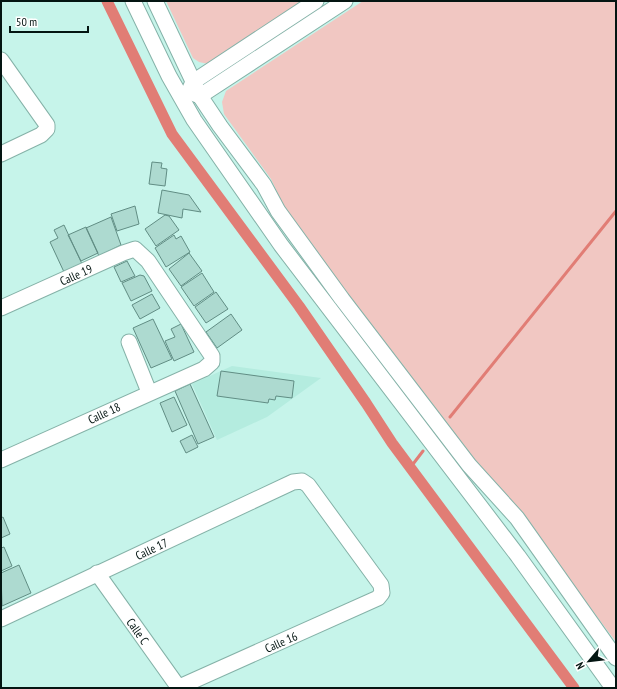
<svg xmlns="http://www.w3.org/2000/svg" width="617" height="689" font-family="'PT Sans Narrow',sans-serif">
	<style>
		.built { fill: #b4ecdf }
		.green { fill: #f1c7c2 }
		.lines { fill: none; stroke-linecap: round; stroke-linejoin: round }
		.stream { stroke: #e17d75; stroke-width: 3 }
		.canal { stroke: #e17d75; stroke-width: 11 }
		.building { fill: #addad0; stroke: #618d84 }
		.minor-casing { stroke: #85b2a8; stroke-width: 17 }
		.minor { stroke: #fff; stroke-width: 15 }
		.labels { text-anchor: middle; dominant-baseline: central; stroke-width: 3; stroke-linejoin: round; paint-order: stroke }
		.street-label { font-size: 12px; fill: #041512; stroke: #fff }
	</style>
	<rect width="100%" height="100%" fill="#c6f4ea"/>
	<path class="built" d="M232,366l89,12 -54,39 -50,23 -25,-56z"/>
	<path class="green" d="M166,1h139l-97,63 -9,-2 -6,-4z
		M363,1h253v641l-83,-111 -36,-38 -138,-183 -74,-101 -14,-30 -47,-65 -2,-12 4,-11z"/>
	<g class="lines">
		<path class="stream" d="M450,417l166,-206
			M410,468l13,-17"/>
		<path class="canal" d="M107,1l65,133 127,172 67,97 26,40 182,245"/>
	</g>
	<path class="building" d="M152,162l10,1 -1,5 6,1 -2,17 -16,-2z
		M162,190l27,5 12,17 -18,-3 -1,9 -24,-5z
		M135,206l4,18 -22,7 -6,-17z
		M165,215l4,1 10,14 -23,16 -11,-17z
		M111,217l10,28 -22,11 -13,-28z
		M64,225l18,39 -18,8 -14,-30 8,-4 -4,-8z
		M86,227l12,26 -17,8 -13,-26z
		M174,235l2,4 5,-3 9,16 -24,15 -11,-19z
		M189,253l13,18 -21,15 -12,-17z
		M127,261l8,15 -14,6 -7,-15z
		M202,273l12,19 -20,14 -13,-19z
		M140,275l4,1 8,15 -21,10 -9,-18z
		M216,292l12,17 -22,14 -11,-16z
		M152,294l8,14 -20,11 -8,-14z
		M231,314l11,16 -25,18 -11,-16z
		M153,319l19,40 -21,9 -18,-40z
		M181,324l13,28 -20,9 -9,-20 10,-4 -4,-8z
		M221,371l73,10 -2,17 -16,-2 -1,4 -6,-1 -1,4 -51,-7z
		M190,384l24,53 -16,7 -23,-53z
		M174,397l13,28 -15,7 -12,-29z
		M192,435l6,12 -12,6 -6,-12z
		M3,517l7,17 -9,4v-20z
		M4,547l8,19 -11,5v-23z
		M19,565l12,28 -29,13 -1,-33z"/>
	<g class="lines">
		<g class="minor-casing">
			<g id="minor">
				<path d="M133,1l36,75 25,44 87,125 237,311 95,132"/>
				<path d="M155,1l45,95 20,30 44,59 14,26 64,88 127,166 48,53 99,140"/>
				<path d="M1,60l46,65v4l-6,6 -40,19"/>
				<path d="M189,91l4,-9 123,-81"/>
				<path d="M192,93l8,3 145,-95"/>
				<path id="s1" d="M1,308l122,-55 12,-4 13,12 64,95v6l-8,7 -203,91"/>
				<path d="M129,342l20,50"/>
				<path id="s2" d="M97,573l82,115"/>
				<path id="s3" d="M1,619l292,-137 9,-1 6,4 73,100 1,8 -4,5 -201,90"/>
			</g>
		</g>
		<use href="#minor" class="minor"/>
	</g>
	<g class="labels">
		<g class="street-label">
			<text stroke="none"><textPath href="#s1" startOffset="82">Calle 19</textPath></text>
			<text transform="translate(104 413) rotate(-25)">Calle 18</text>
			<text stroke="none"><textPath href="#s3" startOffset="166">Calle 17</textPath></text>
			<text stroke="none"><textPath href="#s2" startOffset="71">Calle C</textPath></text>
			<text transform="translate(281 642) rotate(-24)">Calle 16</text>
		</g>
	</g>
	<rect width="617" height="689" fill="none" stroke="#041512" stroke-width="4"/>
	<g transform="translate(589 661) rotate(242)" stroke="#ffffff" stroke-width="3" paint-order="stroke">
	<path d="M0-3L7 15L0 10L-7 15Z" fill="#041512"/>
	<text y="-6" font-size="11" font-weight="bold" text-anchor="middle" fill="#041512">N</text>
	</g>
	<path d="M10 26v6h78v-6" fill="none" stroke="#041512" stroke-width="2"/>
	<text x="16" y="26" font-size="12" fill="#041512" stroke="#ffffff" stroke-width="3" paint-order="stroke">50 m</text>
</svg>
